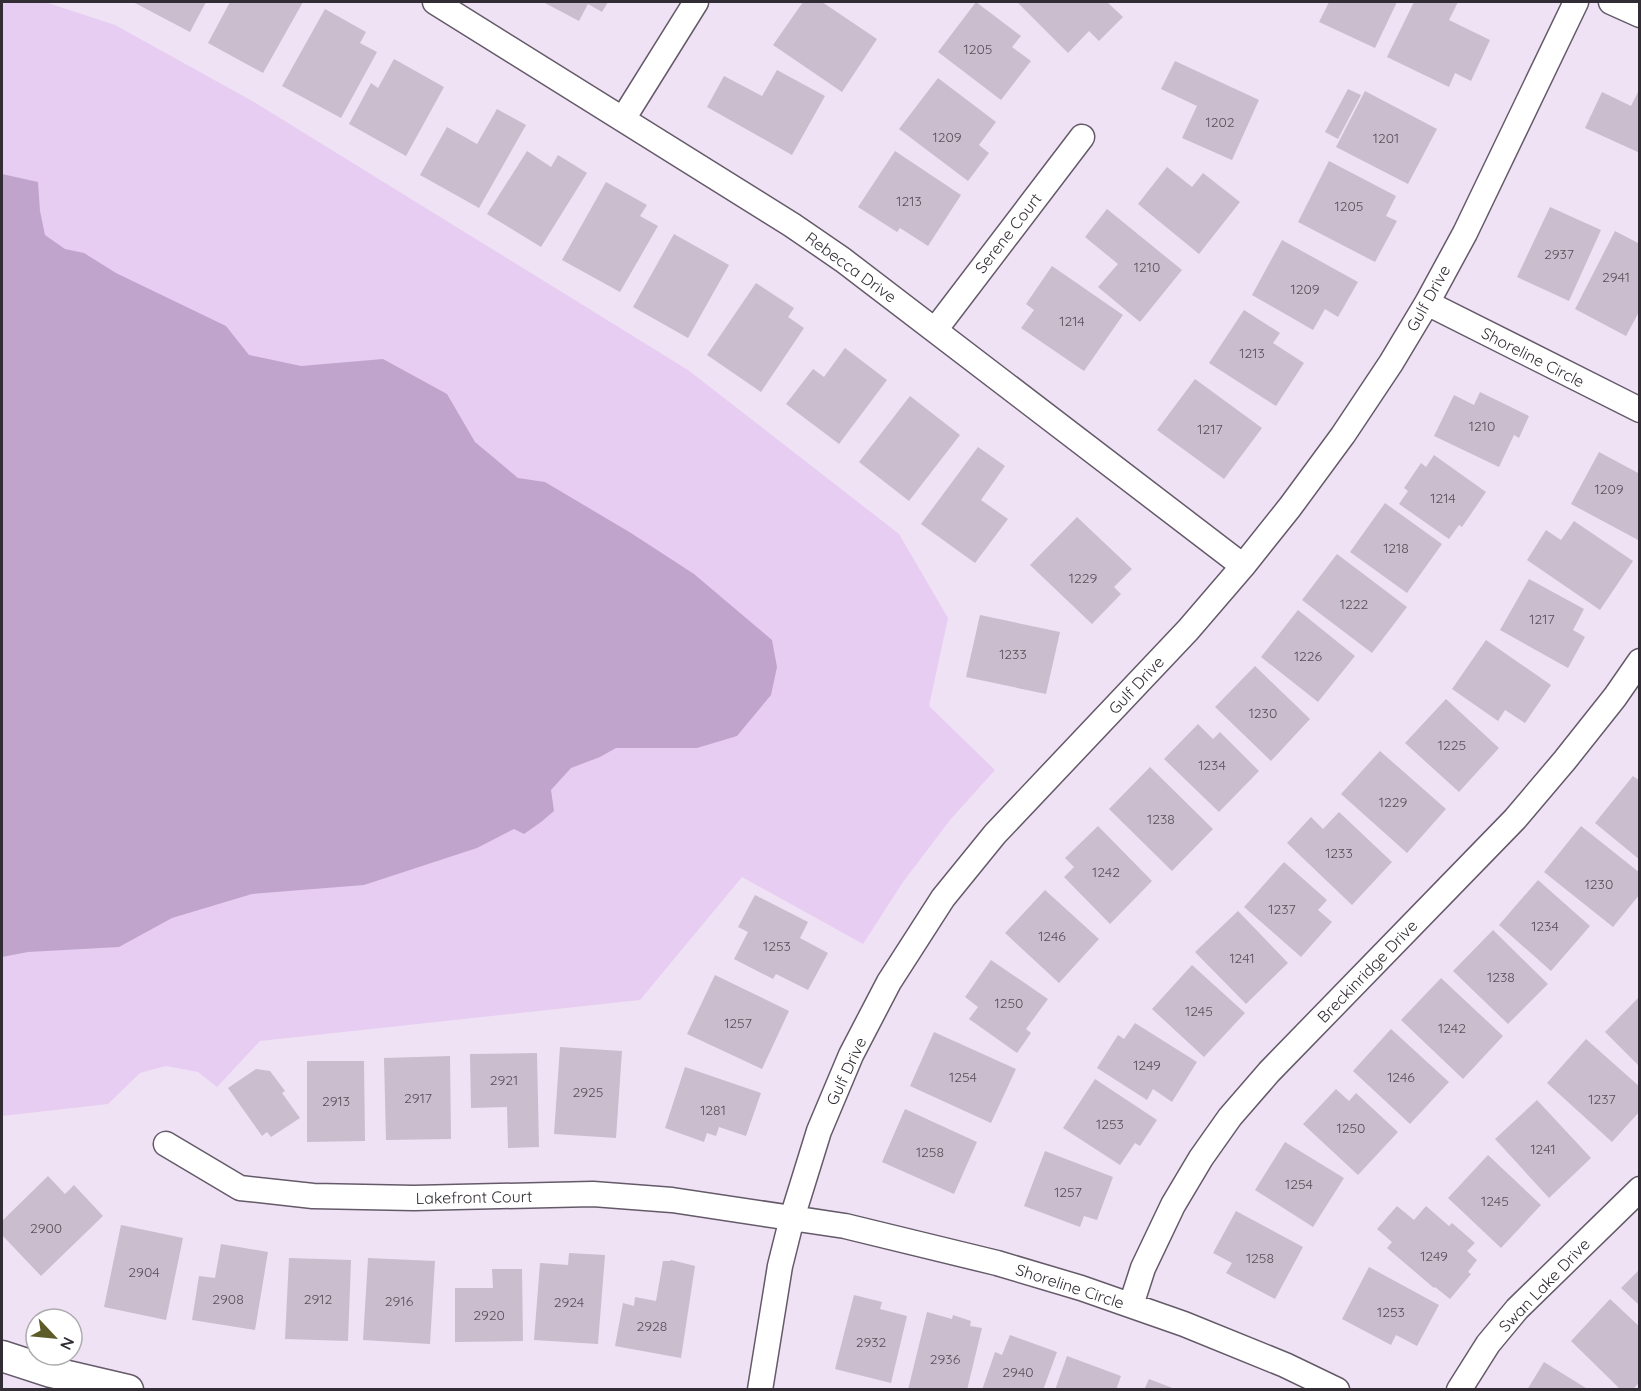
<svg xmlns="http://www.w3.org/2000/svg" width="1641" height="1391" font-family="Quicksand,sans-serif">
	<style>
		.green { fill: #e7cdf2 }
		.water { fill: #c1a4cc }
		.building { fill: #c9bdce }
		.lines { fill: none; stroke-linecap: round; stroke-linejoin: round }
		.minor-casing { stroke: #645a69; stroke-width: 27 }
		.tertiary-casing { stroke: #645a69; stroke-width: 33 }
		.minor { stroke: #fff; stroke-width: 24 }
		.tertiary { stroke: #fff; stroke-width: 30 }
		.labels { text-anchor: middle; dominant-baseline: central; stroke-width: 4.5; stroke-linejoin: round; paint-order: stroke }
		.number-label { font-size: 14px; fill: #58515a }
		.street-label { font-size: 16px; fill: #322d34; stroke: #fff }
	</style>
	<rect width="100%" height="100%" fill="#efe2f4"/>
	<path class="green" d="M2,2h43l70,23 139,77 434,268 211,164 49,84 -19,88 66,64 -45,50 -47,62 -40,62 -121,-67 -102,123 -380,41 -43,46 -19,-15 -32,-6 -26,7 -32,31 -106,12z"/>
	<path class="water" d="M2,174l36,8 2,29 5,24 20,14 19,4 32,20 110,53 23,29 52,11 82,-7 64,35 28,48 43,36 27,4 86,51 63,41 78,66 5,27 -6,28 -34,41 -40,12h-81l-16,9 -29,11 -20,22 3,21 -13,11 -17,12 -10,-5 -37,19 -113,37 -112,9 -80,24 -53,29 -91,5 -26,5z"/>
	<path class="building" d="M133,2h73l-16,30z
		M230,2h73l-40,71 -55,-30z
		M543,2h65l-6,10 -14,-8 -9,17z
		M803,2h19l55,37 -35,53 -69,-47z
		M976,2l45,34 -9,11 19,14 -30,39 -63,-48z
		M1017,2h90l16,15 -24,24 -10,-10 -21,22z
		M1329,2h68l-22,46 -56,-26z
		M1414,2h44l-9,18 41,20 -19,41 -16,-8 -6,14 -62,-30z
		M325,9l41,23 -6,11 17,9 -36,66 -59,-32z
		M394,59l50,28 -38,69 -57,-32 22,-41 7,5z
		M1175,61l84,39 -27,60 -50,-22 15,-32 -36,-17z
		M777,70l48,26 -33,59 -85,-48 17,-31 38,20z
		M938,78l58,44 -17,23 10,8 -21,28 -69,-52z
		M1640,88v65l-55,-25 17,-36 29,14z
		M1348,89l13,6 -23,44 -13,-7z
		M1365,91l72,38 -29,55 -72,-37z
		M497,109l29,16 -47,83 -59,-33 27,-48 30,17z
		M527,151l24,16 7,-12 29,18 -46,74 -54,-33z
		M895,151l66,44 -33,51 -28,-18 -3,4 -39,-25z
		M1329,161l67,35 -10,20 11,5 -22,41 -77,-40z
		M1167,167l25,20 11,-14 37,29 -41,52 -61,-50z
		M606,182l41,23 -7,11 18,10 -38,66 -58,-32z
		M1550,207l51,23 -32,71 -52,-24z
		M1107,209l75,61 -42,52 -42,-35 20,-23 -33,-27z
		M1615,231l25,13v66l-14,26 -51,-27z
		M674,234l55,31 -41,73 -55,-31z
		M1282,240l76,42 -20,35 -13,-8 -12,21 -61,-35z
		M1052,266l71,49 -39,56 -63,-43 13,-18 -8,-6z
		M756,283l38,25 -6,9 16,11 -43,64 -54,-37z
		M1244,310l36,23 -7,10 31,20 -28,43 -67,-43z
		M845,348l42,32 -48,64 -53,-40 27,-35 11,8z
		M1195,379l67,49 -38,51 -67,-49z
		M1480,392l49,24 -10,22 -5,-3 -15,32 -65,-31 20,-41 20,10z
		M910,396l50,39 -51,66 -50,-39z
		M978,447l27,19 -24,34 27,19 -33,44 -54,-39z
		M1599,452l41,22v67l-69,-37z
		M1434,455l52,37 -24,35 -3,-2 -10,14 -50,-35 9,-13 -4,-3 17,-25 5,4z
		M1385,503l57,41 -35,49 -57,-41z
		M1077,517l55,52 -18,18 7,7 -29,30 -62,-59z
		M1574,521l59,40 -33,49 -73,-50 19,-30 15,10z
		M1337,554l70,53 -35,46 -70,-53z
		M1529,579l55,30 -11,21 12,7 -17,31 -68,-38z
		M1298,610l57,46 -37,46 -57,-45z
		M980,615l80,17 -14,62 -80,-17z
		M1486,640l65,45 -26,38 -20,-13 -7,11 -46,-32z
		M1255,666l55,53 -39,42 -56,-54z
		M1446,699l53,49 -40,44 -54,-49z
		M1198,724l15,15 7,-7 39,39 -40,41 -55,-53z
		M1380,751l66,58 -39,44 -66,-59z
		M1150,767l63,62 -41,42 -63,-62z
		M1633,776l7,5v79l-45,-37z
		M1339,812l53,50 -40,43 -65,-62 24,-26 12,12z
		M1098,826l54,55 -42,43 -46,-47 10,-10 -9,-9z
		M1581,826l59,47v21l-27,33 -69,-55z
		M1284,862l43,38 -9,10 14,12 -31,35 -57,-50z
		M1538,880l52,46 -39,45 -52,-46z
		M1045,890l54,49 -40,44 -54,-50z
		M755,895l53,27 -8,16 28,15 -20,37 -32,-16 -3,5 -39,-20 14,-27 -10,-5z
		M1238,911l50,52 -42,41 -51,-52z
		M1493,930l55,54 -40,40 -55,-53z
		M991,960l57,39 -22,30 5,4 -14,20 -48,-34 9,-12 -13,-10z
		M1192,965l53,48 -41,44 -52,-48z
		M715,975l74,36 -27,58 -75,-35z
		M1441,978l62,58 -40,43 -62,-59z
		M1640,996v71l-35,-35z
		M1135,1023l62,39 -25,40 -19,-13 -6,11 -50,-32 21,-33 6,4z
		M1391,1029l58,53 -39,42 -57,-53z
		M934,1032l82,37 -25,54 -81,-37z
		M1586,1039l54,48v24l-28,31 -65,-59z
		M560,1047l62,4 -6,87 -62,-4z
		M537,1053l2,94 -31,1 -1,-41 -36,1 -1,-54z
		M450,1056l1,83 -65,1 -2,-82z
		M307,1061h57l1,80 -58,1z
		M685,1067l76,26 -15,43 -27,-9 -3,9 -9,-3 -3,9 -39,-14z
		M256,1069l14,2 15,20 -3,2 18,25 -29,19 -4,-5 -5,4 -34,-48z
		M1095,1079l62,41 -17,26 -5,-3 -15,22 -57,-37z
		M1336,1089l13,12 7,-8 42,39 -40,43 -55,-51z
		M1537,1100l54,58 -42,40 -54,-59z
		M905,1109l72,33 -23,52 -72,-32z
		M1285,1142l59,36 -31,49 -58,-37z
		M1045,1151l68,26 -16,43 -13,-4 -4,11 -56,-21z
		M1488,1155l53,50 -40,43 -53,-50z
		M48,1176l17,18 9,-9 29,31 -62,60 -39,-41v-14z
		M1397,1206l17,14 12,-14 23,20 3,-3 23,20 -8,8 10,9 -9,12 3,2 -21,25 -15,-12 -1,1 -47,-40 5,-6 -15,-13z
		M1236,1211l67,36 -28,52 -49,-26 6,-10 -19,-10z
		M121,1225l62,13 -17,82 -62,-13z
		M221,1244l47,8 -13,78 -63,-10 7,-44 16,2z
		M569,1253l36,2 -7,89 -64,-4 6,-77 28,2z
		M289,1258l62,2 -3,81 -63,-2z
		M368,1258l67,3 -5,83 -67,-4z
		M671,1260l24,6 -14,92 -66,-12 8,-43 11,3 1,-9 21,4 7,-40h7z
		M1369,1267l70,38 -22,41 -21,-11 -5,10 -49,-26z
		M492,1269h30l1,72 -68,1v-54h38z
		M1640,1269v37l-19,-18z
		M854,1295l28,7 -2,7 27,7 -16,67 -56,-14z
		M1610,1299l30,28v55l-8,8h-11l-50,-49z
		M927,1312l25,7 1,-4 18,6 -1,5 12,2 -15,62h-59z
		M1010,1335l47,17 -14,38h-61l13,-38 7,3z
		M1067,1356l54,20 -5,14h-61z
		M1544,1362l45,28h-62z
		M1149,1379l26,10v1h-31z"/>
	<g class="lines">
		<g class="minor-casing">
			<path id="minor" d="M435,2l357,223 51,35 400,306
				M1611,2l29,13
				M623,119l73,-117
				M1427,303l213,107
				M935,330l147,-193
				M166,1144l74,44 73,8 101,2 179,-4 79,6 173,26 152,37 84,25 103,36 101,41 52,25
				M1131,1305l12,-37 30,-63 28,-47 29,-41 39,-45 246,-253 50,-59 50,-63 25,-36
				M760,1390l20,-124 12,-48 27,-87 32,-76 38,-73 54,-84 52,-64 193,-204 55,-64 47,-59 53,-72 48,-72 36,-60 38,-70 111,-231
				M1459,1390l29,-46 29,-35 123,-120"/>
		</g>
		<g class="tertiary-casing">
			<path id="tertiary" d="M2,1356l49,16 77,18"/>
		</g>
		<use href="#minor" class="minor"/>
		<use href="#tertiary" class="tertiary"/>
	</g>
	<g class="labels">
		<g class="number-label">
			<text x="978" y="49">1205</text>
			<text x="1220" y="122">1202</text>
			<text x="947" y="137">1209</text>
			<text x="1386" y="138">1201</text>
			<text x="909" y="201">1213</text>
			<text x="1349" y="206">1205</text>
			<text x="1559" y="254">2937</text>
			<text x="1147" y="267">1210</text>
			<text x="1616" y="277">2941</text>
			<text x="1305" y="289">1209</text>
			<text x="1072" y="321">1214</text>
			<text x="1252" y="353">1213</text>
			<text x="1482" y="426">1210</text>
			<text x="1210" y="429">1217</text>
			<text x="1609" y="489">1209</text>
			<text x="1443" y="498">1214</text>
			<text x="1396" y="548">1218</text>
			<text x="1083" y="578">1229</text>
			<text x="1354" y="604">1222</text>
			<text x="1542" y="619">1217</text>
			<text x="1013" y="654">1233</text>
			<text x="1308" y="656">1226</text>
			<text x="1263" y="713">1230</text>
			<text x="1452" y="745">1225</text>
			<text x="1212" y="765">1234</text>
			<text x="1393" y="802">1229</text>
			<text x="1161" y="819">1238</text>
			<text x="1339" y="853">1233</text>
			<text x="1106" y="872">1242</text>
			<text x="1599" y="884">1230</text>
			<text x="1282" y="909">1237</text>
			<text x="1545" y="926">1234</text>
			<text x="1052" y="936">1246</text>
			<text x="777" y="946">1253</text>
			<text x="1242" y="958">1241</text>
			<text x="1501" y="977">1238</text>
			<text x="1009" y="1003">1250</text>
			<text x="1199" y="1011">1245</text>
			<text x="738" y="1023">1257</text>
			<text x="1452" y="1028">1242</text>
			<text x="1147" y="1065">1249</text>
			<text x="963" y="1077">1254</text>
			<text x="1401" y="1077">1246</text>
			<text x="504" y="1080">2921</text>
			<text x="588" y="1092">2925</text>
			<text x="418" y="1098">2917</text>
			<text x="1602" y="1099">1237</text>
			<text x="336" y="1101">2913</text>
			<text x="713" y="1110">1281</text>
			<text x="1110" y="1124">1253</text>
			<text x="1351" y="1128">1250</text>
			<text x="1543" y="1149">1241</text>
			<text x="930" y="1152">1258</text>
			<text x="1299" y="1184">1254</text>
			<text x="1068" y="1192">1257</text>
			<text x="1495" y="1201">1245</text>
			<text x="46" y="1228">2900</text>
			<text x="1434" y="1256">1249</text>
			<text x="1260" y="1258">1258</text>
			<text x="144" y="1272">2904</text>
			<text x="228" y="1299">2908</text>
			<text x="318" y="1299">2912</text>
			<text x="399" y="1301">2916</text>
			<text x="569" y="1302">2924</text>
			<text x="1391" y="1312">1253</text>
			<text x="489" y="1315">2920</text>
			<text x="652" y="1326">2928</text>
			<text x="871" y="1342">2932</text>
			<text x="945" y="1359">2936</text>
			<text x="1018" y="1372">2940</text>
		</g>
		<g class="street-label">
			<text transform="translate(1008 233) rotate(-52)">Serene Court</text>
			<text transform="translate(851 267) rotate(36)">Rebecca Drive</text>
			<text transform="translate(1428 298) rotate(-61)">Gulf Drive</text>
			<text transform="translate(1533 357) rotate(27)">Shoreline Circle</text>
			<text transform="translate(1136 685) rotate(-47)">Gulf Drive</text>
			<text transform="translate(1367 971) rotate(-46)">Breckinridge Drive</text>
			<text transform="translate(846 1071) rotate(-65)">Gulf Drive</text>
			<text transform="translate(474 1197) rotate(-1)">Lakefront Court</text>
			<text transform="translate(1544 1285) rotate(-46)">Swan Lake Drive</text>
			<text transform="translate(1070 1286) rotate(18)">Shoreline Circle</text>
		</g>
	</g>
	<rect width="1641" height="1391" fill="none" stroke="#322d34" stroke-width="6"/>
	<g transform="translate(54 1337) rotate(116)"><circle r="28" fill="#ffffff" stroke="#adabae" stroke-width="1.5"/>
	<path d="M0-4.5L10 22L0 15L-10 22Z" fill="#5d5b27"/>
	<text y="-9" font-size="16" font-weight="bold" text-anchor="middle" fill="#322d34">N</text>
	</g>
</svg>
